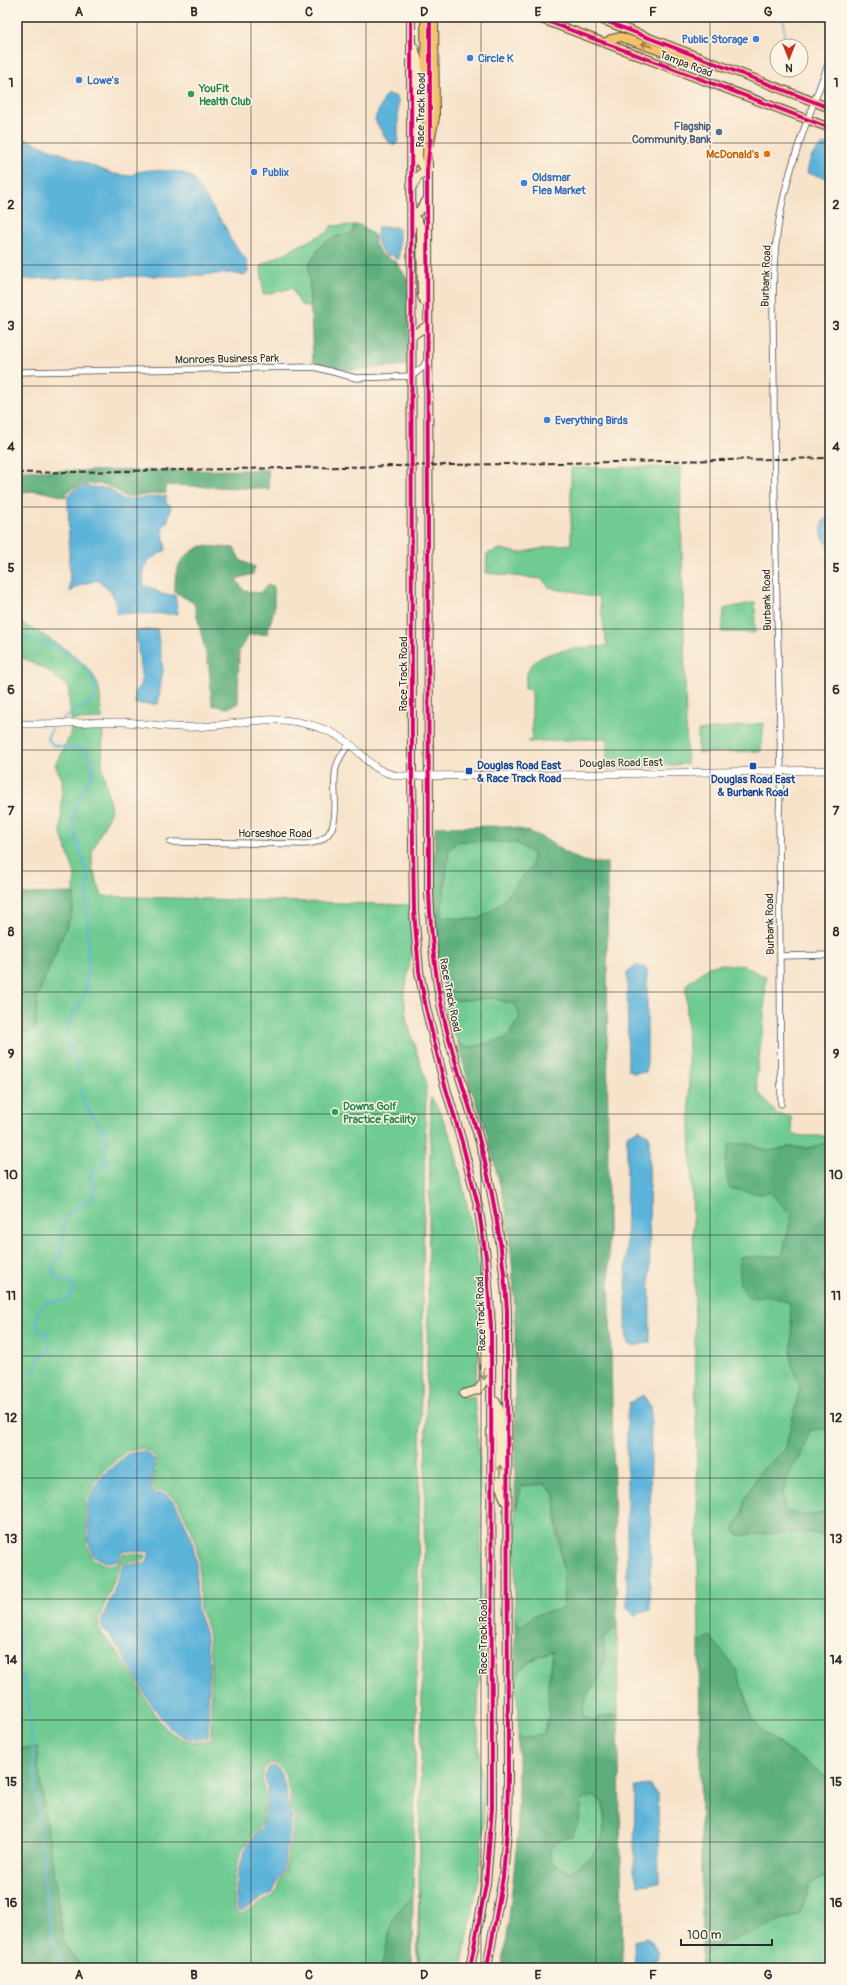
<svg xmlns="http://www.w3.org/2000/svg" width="847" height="1985" font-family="Pangolin,sans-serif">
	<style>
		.green { fill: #70cb92; stroke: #4e7b5e; fill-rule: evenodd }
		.forest { fill: #5caf7c; stroke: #446d54; fill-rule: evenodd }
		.water { fill: #5db4da; stroke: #447082 }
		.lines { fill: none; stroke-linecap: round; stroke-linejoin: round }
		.stream { stroke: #5db4da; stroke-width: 2 }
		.minor-casing { stroke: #4a4743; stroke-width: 7 }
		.tertiary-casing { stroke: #4a4743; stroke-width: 8 }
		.secondary-casing { stroke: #4a4743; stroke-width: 10 }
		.primary-casing { stroke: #4a4743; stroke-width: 10 }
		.minor { stroke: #fff; stroke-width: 5.5 }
		.tertiary { stroke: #fff; stroke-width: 7 }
		.secondary { stroke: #fae7c3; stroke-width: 8 }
		.primary { stroke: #f3c26a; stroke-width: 8 }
		.rail { stroke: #2b2b2b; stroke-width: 2; stroke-dasharray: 6 3; stroke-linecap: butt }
		.cycleway-casing { stroke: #fcf5e5; stroke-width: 6 }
		.cycleway { stroke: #d6006c; stroke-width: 4 }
		.oneway { stroke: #8f764a }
		.oneway2 { stroke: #928977 }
		.grid { fill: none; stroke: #2b2b2b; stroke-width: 1; stroke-opacity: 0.55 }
		.shop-dot { fill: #3f7fe0; stroke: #fcf5e5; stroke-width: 1.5 }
		.leisure-dot { fill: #2e9e5b; stroke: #fcf5e5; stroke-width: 1.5 }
		.service-dot { fill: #5c6f8a; stroke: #fcf5e5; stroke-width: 1.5 }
		.food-dot { fill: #e8710a; stroke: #fcf5e5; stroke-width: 1.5 }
		.transit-dot { fill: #1a4fb4; stroke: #fcf5e5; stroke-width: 1.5 }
		.labels { text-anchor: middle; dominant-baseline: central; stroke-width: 3; stroke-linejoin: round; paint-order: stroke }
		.shop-label { font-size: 11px; font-weight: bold; fill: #366cbe; stroke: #fcf5e5; text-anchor: start }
		.street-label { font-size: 11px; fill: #2b2b2b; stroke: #fcf5e5 }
		.leisure-label { font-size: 11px; font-weight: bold; fill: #27864d; stroke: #fcf5e5; text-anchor: start }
		.service-label { font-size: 11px; font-weight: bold; fill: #4e5e75; stroke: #fcf5e5; text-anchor: end }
		.food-label { font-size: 11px; font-weight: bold; fill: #c56008; stroke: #fcf5e5; text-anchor: end }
		.transit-label { font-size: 11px; font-weight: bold; fill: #164399; stroke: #fcf5e5; text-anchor: start }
		.neatline { fill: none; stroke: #2b2b2b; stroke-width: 1.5 }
		.grid-label { font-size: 13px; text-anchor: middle; font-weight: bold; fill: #2b2b2b }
	</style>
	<rect width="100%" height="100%" fill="#fcf5e5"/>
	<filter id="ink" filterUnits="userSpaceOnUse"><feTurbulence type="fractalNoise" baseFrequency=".025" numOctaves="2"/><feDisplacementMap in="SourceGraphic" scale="8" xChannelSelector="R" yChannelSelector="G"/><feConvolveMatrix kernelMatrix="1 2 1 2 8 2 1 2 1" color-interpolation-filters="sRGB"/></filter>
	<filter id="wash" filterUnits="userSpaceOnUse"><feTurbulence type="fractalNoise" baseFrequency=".012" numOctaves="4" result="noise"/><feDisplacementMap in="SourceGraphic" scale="16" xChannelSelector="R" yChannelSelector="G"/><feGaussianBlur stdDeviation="0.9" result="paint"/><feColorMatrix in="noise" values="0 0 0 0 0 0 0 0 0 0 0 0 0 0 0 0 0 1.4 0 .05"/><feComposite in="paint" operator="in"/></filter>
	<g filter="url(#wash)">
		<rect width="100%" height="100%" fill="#f7e3ca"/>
		<path class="green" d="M354,225l-2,8c-10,4 -22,4 -30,12 -5,5 -8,13 -13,19l1,44 -10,-4 -8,-16 -29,7 -2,-30 68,-34 2,-5z
			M680,467l7,297 -80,5v-31l-79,4 4,-5v-45l-3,-3h-5c2,-6 2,-16 6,-22 13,-19 55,-19 77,-21l-8,-49 -13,-1 -13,-5 -14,-1 -10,-3 -7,-8 -56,-6 1,-19 13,-5 20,4 32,-7 19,-2v-76z
			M755,602v31l-33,-1 2,-23z
			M17,622l8,3c22,13 68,36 74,63 2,10 2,21 3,31l-31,1 -3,-33 -21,-17 -30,-15z
			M764,723l-3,28 -63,2v-22z
			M103,726l-1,38 9,47 -19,40v16l10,29 308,9 2,31 -1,20 -7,40 3,26 19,59 -13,815 -19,20 -13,52h-299l-18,-25 -26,-180v-15l-21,1v-712l19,-10 1,-29 36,-88 2,-36 -14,-40 1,-55 -7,-14 16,-31v-7zM144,1448l13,11 -4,28 4,4h8l13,11 17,36 4,25 1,45 8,23 3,31v75c-3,4 -8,5 -14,5 -37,-2 -49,-42 -66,-69 -9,-15 -19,-29 -31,-41l-2,-13 12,-27 11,-30 23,-1 2,-6 -22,-2 -7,11 -12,1 -13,-7 -5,-15 -2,-42 15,-27 26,-23zM271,1763l6,1 8,10 5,22v13l5,8 -10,54 -12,25c-7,2 -24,14 -30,18l-7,-2c-5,-22 -2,-50 10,-69 4,-7 13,-12 15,-19 1,-7 3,-15 4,-22 1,-11 -9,-33 6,-39z
			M458,841l57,1 19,12 -2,12 -34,40 -19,13h-18l-20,-3 8,-66z
			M723,964l21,2 22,11 -2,44 -8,59 2,12 19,22 14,3 1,16 10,3h28v6l-21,6 -20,-1 -21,4 -18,-7 10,50 9,-2 23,23 -10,41 -43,1 10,41 21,-2 20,7 2,31 -1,26 9,28 -15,62 -25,22 -16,29 -1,11 -10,19 78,1 19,7v240l-65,-45 -13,-17 -7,-24 -35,-57 -11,7 -5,-385 -8,-273 24,-19z
			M493,998l23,7 4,12 -13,21 -33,9 -13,-1c-8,-14 -20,-29 -13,-45z
			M431,1097l10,17 12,29 20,88 8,52 -3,21 2,36 -5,48 -14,4 1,6 12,-2 6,65 3,192c-6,28 -6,72 -4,100 1,18 5,35 5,52 0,54 -11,110 -23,163h-42v-78z
			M830,1243v42l-7,-4z
			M830,1428v82c-16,6 -29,7 -45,0l-2,-17 6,-20 11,-16 10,-27z
			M544,1484l11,10 2,38 8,49 -2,27 -30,8 -13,12 -5,-9v-108l7,-25z
			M617,1627l1,88 -16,2 -9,4 -10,-5c-1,-19 12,-30 19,-46 4,-10 2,-20 1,-31z
			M553,1650l-5,37 1,29 -5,18 -21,5 -5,-5 1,-23 -4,-25 5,-17 17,-12z
			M594,1795l9,9c4,39 -2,47 -34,68l-17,-9 -3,-12 30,-29 3,-21z
			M830,1874v94h-128v-11l23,-14 75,-29 10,-30z"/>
		<path class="forest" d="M354,225h6l15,11v8l6,10 15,8 12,18 1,85 -66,6 -30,-7 -4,-100c7,-8 11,-20 21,-25 7,-3 15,-4 22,-6z
			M268,470l1,19 -104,-4 1,8 -42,4c-14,-17 -42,-17 -58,-4v4l-27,-6 -22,1v-21z
			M202,546l32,2 6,12 15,7 -2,7 -17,5 8,12 15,2 9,-8 6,2v23l-7,24 -19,1 -9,16 -1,52 -10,5 -16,-3 -3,-38 -15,-64 -19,-11c-1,-24 5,-36 27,-46z
			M507,826c10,3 23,5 32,10 27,13 34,29 68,27l1,357 9,407 -14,12c1,11 3,21 -1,31 -6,16 -20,27 -19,46l10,5 9,-4 16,-2 5,253h-122l5,-22 12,-113v-99l5,5 21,-6 5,-17 -1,-29 5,-36 -16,6 -17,12 -5,17v-67l5,9 13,-12 30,-8c4,-38 -7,-75 -8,-114l-11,-10 -22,2 -7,25v-198l-3,-52 -6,-53 -22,-85 -16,-42 -11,-42 4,7 13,1 33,-9 13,-21 -4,-12 -23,-7 -45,3c-18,-54 -14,-118 -13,-174zM458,841l57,1 18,12 -1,12 -34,40 -19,13h-18l-20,-3 8,-66zM594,1795l10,9c3,38 -3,48 -35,68l-17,-9 -3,-12 12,-12 11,-3 7,-14 3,-21z
			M74,893l-1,17 -36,88 -1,30 -19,9v-143z
			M830,1142v76l-3,3c6,21 0,40 -4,60l7,4v143l-20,2 -10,27 -11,16 -6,20 2,17c16,8 29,6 45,0v29l-19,-7 -72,3 -6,-4 10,-19 1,-11 16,-29 25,-22 15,-62 -9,-28 1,-26 -2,-31 -20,-7 -21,2 -9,-13 -1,-28 43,-1 10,-41 -23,-23 -9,2 -31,-6 -4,-25 5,-19h20l18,7 21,-4 20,1z
			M710,1636l26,33 16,48 13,17 65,45v95l-20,10 -10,30 -75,29 -23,14 -3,-314z
			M38,1747v16l26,180 18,25h-65v-219z
			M419,1890v78h-2z
			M413,1896l-1,72h-31l13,-52z"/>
		<path class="water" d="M388,94l7,2 3,4v42l-4,4 -8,-7 -11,-19c1,-7 7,-13 9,-23z
			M17,136l96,38 18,2 6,-4 14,-2 29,2 12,5 34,51 4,11 17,22 1,12 -5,2 -14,-2 -40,3h-42l-124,3 -6,-5z
			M826,144l4,2v33l-23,-6c2,-13 6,-24 19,-29z
			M378,227h17l4,2v30l-5,-1 -1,-4 -5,2c-11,-7 -12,-18 -10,-29z
			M85,486l25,3 13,11 43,-4v7l5,3 -3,14 -6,8 4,22c-21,11 -24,14 -22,38l3,-2 17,9h11l3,19 -62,-1c-1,-18 -3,-22 -19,-33l-17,5 -10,7 -2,-97 8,-6z
			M830,513v38l-8,-16v-12z
			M157,629l6,41 -5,34h-23v-14l7,-7 -6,-52z
			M637,965l10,4v91l-1,12 -13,1 -5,-4 -1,-96z
			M639,1129l10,7 1,206 -16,4 -6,-2 -2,-12 1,-197z
			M643,1395l8,12 -1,203 -15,5 -8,-7v-190l2,-15z
			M144,1451l11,9 -4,28 5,6h9l11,10 16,35 4,24 1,46 8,23 4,30 -1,75c-49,19 -74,-83 -105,-107l-2,-10 12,-26 10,-30h23l4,-12 -27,-2 -6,11 -12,1 -12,-7 -4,-13 -2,-40 15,-26 25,-22z
			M273,1766l3,1c13,14 7,35 16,50l-9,54 -12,23c-5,1 -24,13 -28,17l-5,-1 -2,-14 2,-25 10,-28 14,-15 5,-25v-17l-2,-9 4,-10z
			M649,1785l9,10 1,88 -21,2 -4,-13 1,-85z
			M648,1937l9,14v17h-22l-1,-27z"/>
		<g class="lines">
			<path class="stream" d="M784,35v-18
				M17,636c32,4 73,21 80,56l-6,10 -29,17
				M52,729l-5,9 6,7 32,5 6,11 3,11 -12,19 -11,29 18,58 -2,20 1,58 -2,37 -14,22 -6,16 15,47
				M34,1374l6,-16 10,-9c0,-11 -1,-15 -12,-19 -3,-10 -1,-24 11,-28 5,-2 12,-1 17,-2l8,-10 -1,-5 -16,-8 -5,-8 1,-4 7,-7 5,-35 4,-11 24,-15 2,-7 -5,-13 3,-7 16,-7 -3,-1 -3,-6c1,-5 5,-10 4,-15 -3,-19 -24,-27 -26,-51
				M17,1622l4,37
				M23,1675l6,30v10
				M30,1722l14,159 7,48 6,23 12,16"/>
		</g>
	</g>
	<g filter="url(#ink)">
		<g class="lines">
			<g class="minor-casing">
				<path id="minor" d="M17,372l297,-5 42,11 56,-2 11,-9 5,-9
					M170,842l136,2c43,-4 24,-48 30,-76 2,-9 8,-17 13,-24
					M780,956l50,-1
					M781,1104l-2,-288 2,-45c-3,-126 -7,-253 -7,-380 0,-59 -5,-122 7,-181 10,-52 31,-101 49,-151"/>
			</g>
			<g class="tertiary-casing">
				<path id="tertiary" d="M17,724c35,1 71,-3 106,-2 24,1 48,7 72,5 34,-1 69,-12 103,-5 15,3 32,8 45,17 23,15 25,32 57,37l149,-1 281,-5"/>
			</g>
			<g class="secondary-casing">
				<path id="secondary" d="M411,17l1,760 2,134 5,60 7,37 18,74 18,60 16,63 8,52 5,69 1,482 -6,76 -16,84
					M430,17v87
					M414,47l4,14v95l1,6 8,8
					M428,163l1,730c2,43 6,86 16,129 10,46 28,90 39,136 12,50 20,101 23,153l1,464 -1,54 -4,48 -16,91
					M412,187l7,-12 8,-5
					M424,301l-2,-5 -1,-66 -3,-9 -7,-6 8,-4 8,-11
					M412,336l16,-11
					M464,1394l14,-4 6,-9 -1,-75 3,-18
					M491,1399l5,3 3,7 1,78 5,14"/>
			</g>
			<g class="primary-casing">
				<path id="primary" d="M425,17l2,153
					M536,17l294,111
					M595,17l235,91
					M605,43l6,-4 10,-2 59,21 19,2
					M430,142l5,-24 -1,-101"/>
			</g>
			<use href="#minor" class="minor"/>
			<use href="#tertiary" class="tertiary"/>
			<use href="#secondary" class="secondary"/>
			<use href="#primary" class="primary"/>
			<path class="rail" d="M17,473l813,-15"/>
			<g class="cycleway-casing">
				<path id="cycleway" d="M411,17l1,760 2,134 5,60 7,37 18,74 18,60 16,63 8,52 5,69 1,482 -6,76 -16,84
					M430,17v125l-3,28 2,723c2,43 6,86 16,129 10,46 28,90 39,136 12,50 20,101 23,153l1,464 -1,54 -4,48 -16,91
					M536,17l294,111
					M595,17l235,91"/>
			</g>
			<use href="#cycleway" class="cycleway"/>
		</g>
		<defs><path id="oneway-shaft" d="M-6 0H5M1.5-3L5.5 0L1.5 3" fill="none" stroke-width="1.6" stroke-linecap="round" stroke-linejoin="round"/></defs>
		<use class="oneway" href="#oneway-shaft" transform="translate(647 45) rotate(-161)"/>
		<g class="oneway2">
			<use href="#oneway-shaft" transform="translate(484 1374) rotate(90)"/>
			<use href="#oneway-shaft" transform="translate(500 1471) rotate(-91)"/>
		</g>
	</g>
	<path class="grid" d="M137,17v1951M251,17v1951M366,17v1951M481,17v1951M596,17v1951M710,17v1951M17,143h813M17,265h813M17,386h813M17,507h813M17,629h813M17,750h813M17,871h813M17,992h813M17,1114h813M17,1235h813M17,1356h813M17,1478h813M17,1599h813M17,1720h813M17,1842h813"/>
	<g class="shop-dot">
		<circle cx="756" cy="39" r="4"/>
		<circle cx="470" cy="58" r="4"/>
		<circle cx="79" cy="80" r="4"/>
		<circle cx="254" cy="172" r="4"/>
		<circle cx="524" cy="183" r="4"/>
		<circle cx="547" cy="420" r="4"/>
	</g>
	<g class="leisure-dot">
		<circle cx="191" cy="94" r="4"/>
		<circle cx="335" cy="1112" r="4"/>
	</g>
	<circle class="service-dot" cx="719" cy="132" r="4"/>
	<circle class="food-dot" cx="767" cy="154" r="4"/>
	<g class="transit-dot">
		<rect x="749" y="762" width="8" height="8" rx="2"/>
		<rect x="465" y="767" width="8" height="8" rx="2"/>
	</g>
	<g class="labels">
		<g class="shop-label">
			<text x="748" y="39" text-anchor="end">Public Storage</text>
			<text x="478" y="58">Circle K</text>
			<text x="87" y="80">Lowe's</text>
			<text x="262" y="172">Publix</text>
			<text x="532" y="177">Oldsmar<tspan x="532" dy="13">Flea Market</tspan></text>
			<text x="555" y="420">Everything Birds</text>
		</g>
		<g class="street-label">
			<text transform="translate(686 64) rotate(21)">Tampa Road</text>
			<text transform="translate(421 110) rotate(-89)">Race Track Road</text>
			<text transform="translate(766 276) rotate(-88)">Burbank Road</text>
			<text transform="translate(227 359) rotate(-1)">Monroes Business Park</text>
			<text transform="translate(767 600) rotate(-91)">Burbank Road</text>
			<text transform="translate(403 674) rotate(-90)">Race Track Road</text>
			<text transform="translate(621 763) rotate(-1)">Douglas Road East</text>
			<text x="275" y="833">Horseshoe Road</text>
			<text transform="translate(770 924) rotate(-91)">Burbank Road</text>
			<text transform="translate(450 995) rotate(79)">Race Track Road</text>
			<text transform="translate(481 1314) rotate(-92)">Race Track Road</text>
			<text transform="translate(483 1637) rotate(-90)">Race Track Road</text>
		</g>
		<g class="leisure-label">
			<text x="199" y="88">YouFit<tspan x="199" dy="13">Health Club</tspan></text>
			<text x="343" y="1106">Downs Golf<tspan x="343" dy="13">Practice Facility</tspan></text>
		</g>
		<g class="service-label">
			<text x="711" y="126">Flagship<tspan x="711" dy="13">Community Bank</tspan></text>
		</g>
		<g class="food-label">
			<text x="759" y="154">McDonald's</text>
		</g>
		<g class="transit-label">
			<text x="477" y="765">Douglas Road East<tspan x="477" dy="13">&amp; Race Track Road</tspan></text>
			<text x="753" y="779" text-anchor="middle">Douglas Road East<tspan x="753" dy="13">&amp; Burbank Road</tspan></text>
		</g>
	</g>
	<rect width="847" height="1985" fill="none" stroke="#fcf5e5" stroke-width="44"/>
	<g transform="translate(789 58) rotate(180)"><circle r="19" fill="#fcf5e5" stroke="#a8a49b"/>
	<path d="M0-3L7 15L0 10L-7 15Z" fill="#c8321e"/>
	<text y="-6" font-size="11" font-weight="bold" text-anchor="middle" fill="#2b2b2b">N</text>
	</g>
	<path d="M681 1939v6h91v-6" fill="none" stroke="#2b2b2b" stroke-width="2"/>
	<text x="687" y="1939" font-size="12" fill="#2b2b2b" stroke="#fcf5e5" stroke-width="3" paint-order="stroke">100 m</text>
	<rect x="22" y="22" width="803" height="1941" class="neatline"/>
	<g class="grid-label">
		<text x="79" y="16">A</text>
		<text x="194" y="16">B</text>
		<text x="309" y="16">C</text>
		<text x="424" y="16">D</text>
		<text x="538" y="16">E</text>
		<text x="653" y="16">F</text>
		<text x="768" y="16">G</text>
		<text x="11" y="87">1</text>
		<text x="836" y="87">1</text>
		<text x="11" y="209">2</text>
		<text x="836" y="209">2</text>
		<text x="11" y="330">3</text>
		<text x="836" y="330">3</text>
		<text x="11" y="451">4</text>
		<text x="836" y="451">4</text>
		<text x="11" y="572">5</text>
		<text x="836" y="572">5</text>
		<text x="11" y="694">6</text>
		<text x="836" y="694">6</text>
		<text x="11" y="815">7</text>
		<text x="836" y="815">7</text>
		<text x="11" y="936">8</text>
		<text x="836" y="936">8</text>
		<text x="11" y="1058">9</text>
		<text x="836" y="1058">9</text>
		<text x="11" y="1179">10</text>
		<text x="836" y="1179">10</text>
		<text x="11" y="1300">11</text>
		<text x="836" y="1300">11</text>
		<text x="11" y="1422">12</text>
		<text x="836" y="1422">12</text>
		<text x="11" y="1543">13</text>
		<text x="836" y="1543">13</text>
		<text x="11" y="1664">14</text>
		<text x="836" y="1664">14</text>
		<text x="11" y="1786">15</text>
		<text x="836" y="1786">15</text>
		<text x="11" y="1907">16</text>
		<text x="836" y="1907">16</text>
		<text x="79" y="1979">A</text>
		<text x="194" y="1979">B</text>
		<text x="309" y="1979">C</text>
		<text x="424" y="1979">D</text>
		<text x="538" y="1979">E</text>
		<text x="653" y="1979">F</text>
		<text x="768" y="1979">G</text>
	</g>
</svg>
